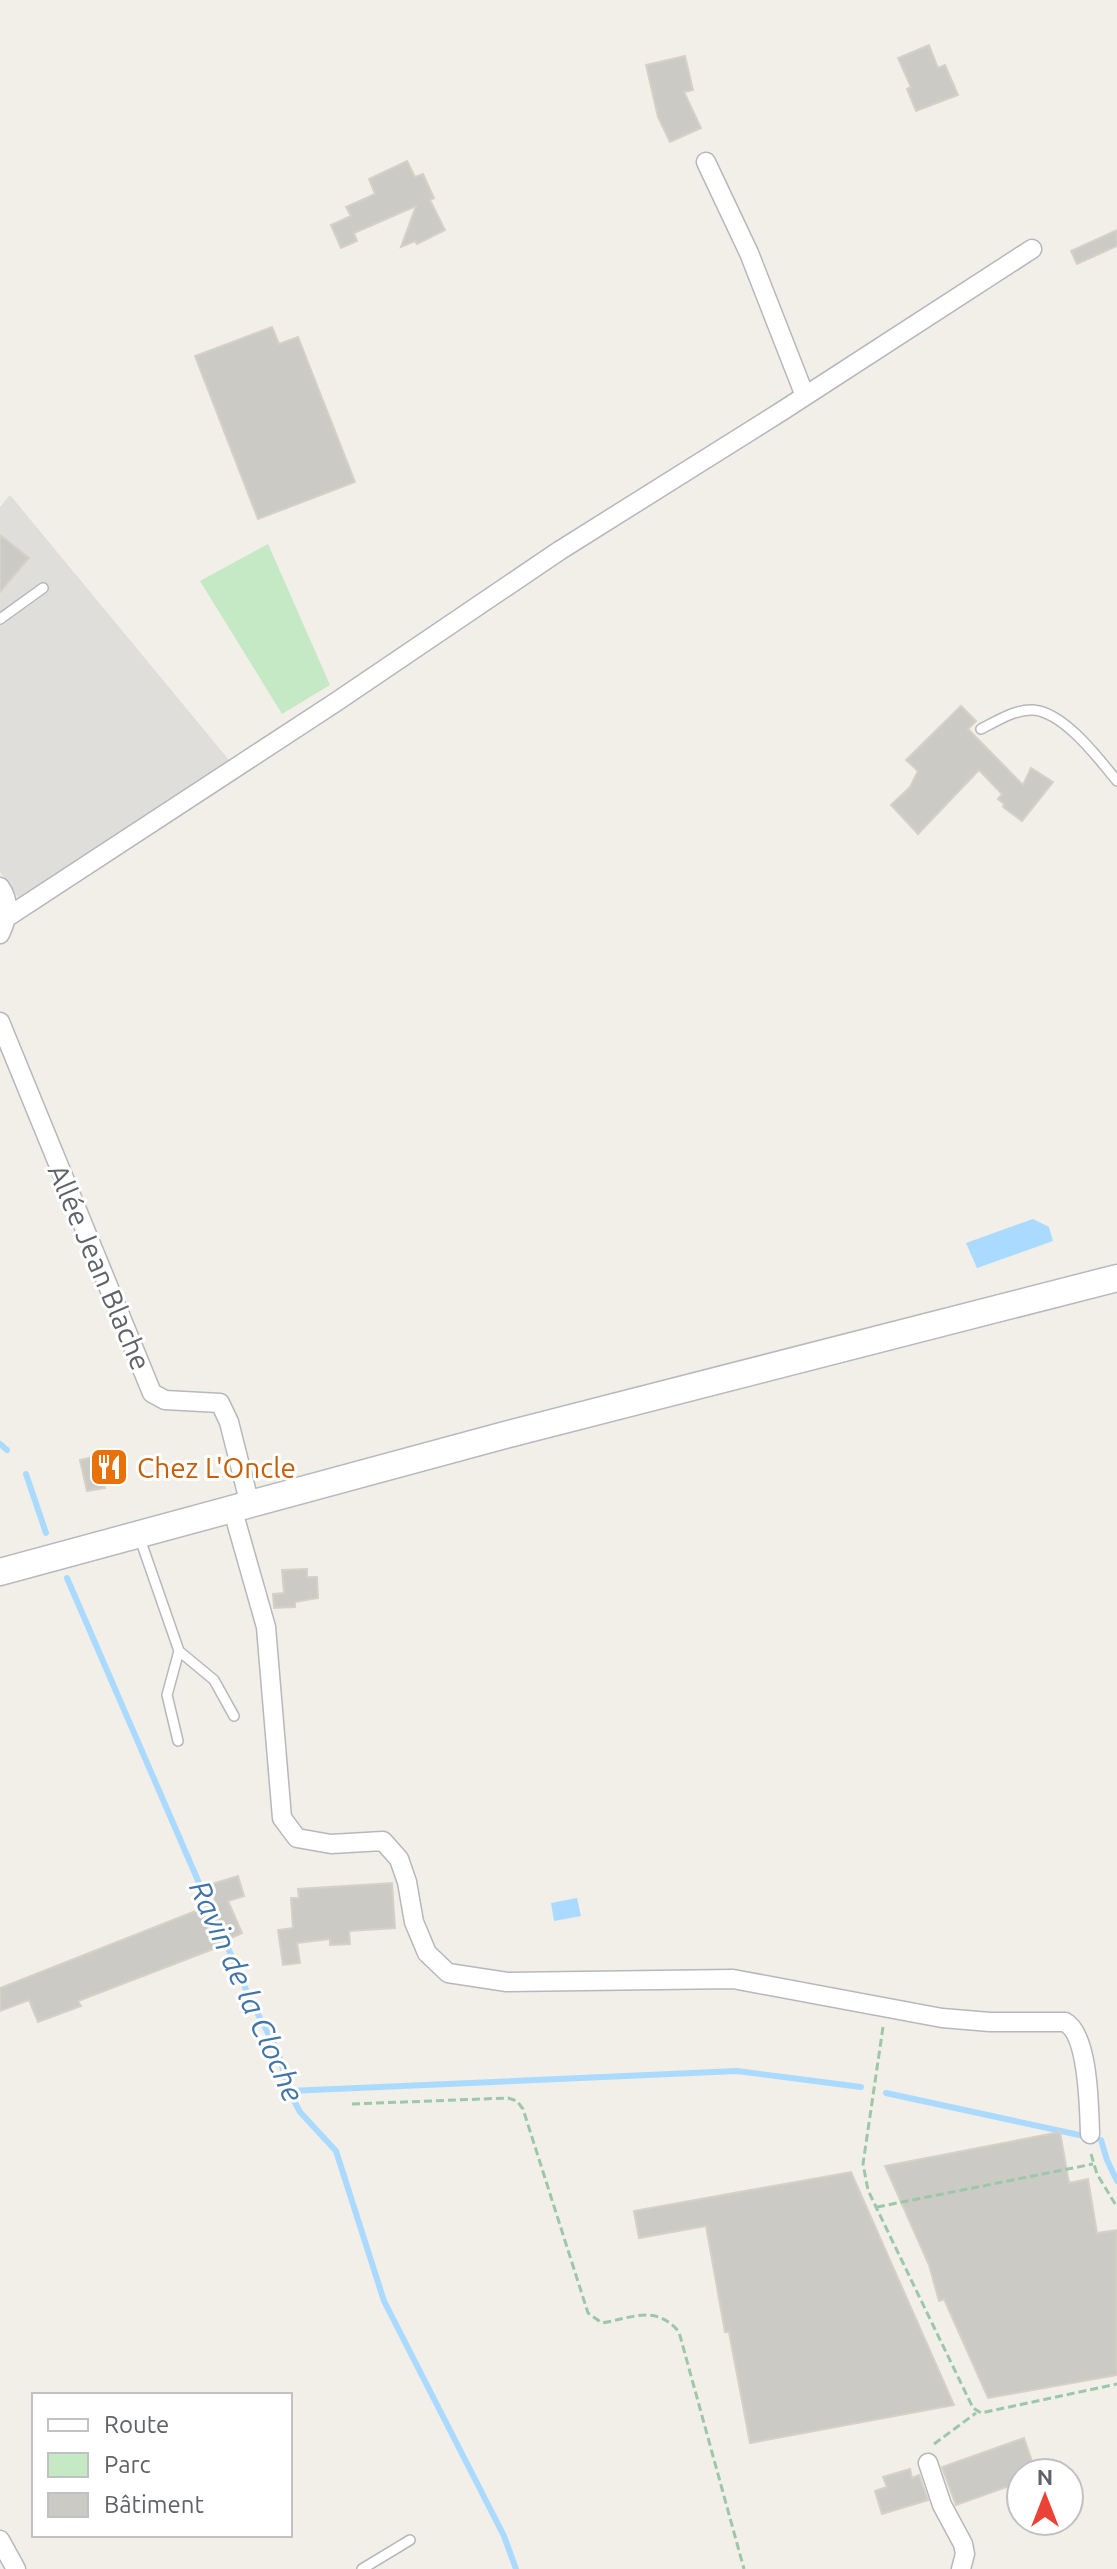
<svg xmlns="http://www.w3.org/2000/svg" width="1117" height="2569" font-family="Ubuntu,sans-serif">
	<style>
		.industrial { fill: #e0deda }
		.green { fill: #c5e8c5 }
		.water { fill: #aadaff }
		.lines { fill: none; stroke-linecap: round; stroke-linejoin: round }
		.stream { stroke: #aadaff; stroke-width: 6 }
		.building { fill: #cccac5; stroke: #d6d1c6; stroke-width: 2 }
		.lane-casing { stroke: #b5b8bc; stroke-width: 12 }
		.street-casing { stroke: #b5b8bc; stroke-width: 21 }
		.secondary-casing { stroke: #b6babf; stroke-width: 29 }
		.path { stroke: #9cc7a9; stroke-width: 3; stroke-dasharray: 8 4; stroke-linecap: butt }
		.lane { stroke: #fff; stroke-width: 9 }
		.street { stroke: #fff; stroke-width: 18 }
		.secondary { stroke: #fff; stroke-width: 26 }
		.labels { text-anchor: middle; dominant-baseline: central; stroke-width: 6; stroke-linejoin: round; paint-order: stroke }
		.street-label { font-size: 28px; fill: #5f6368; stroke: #fff }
		.food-label { font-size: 28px; fill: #c56008; stroke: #fff; text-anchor: start }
		.water-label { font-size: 30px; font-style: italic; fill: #4174aa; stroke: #fff }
	</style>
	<rect width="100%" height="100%" fill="#f1efe8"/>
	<path class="industrial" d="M10,495l219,265 -209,140 -20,-28v-365z"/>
	<path class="green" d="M268,544l62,141 -48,29 -82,-133z"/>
	<path class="water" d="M1033,1219l16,8 4,14 -76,27 -11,-25z
		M577,1898l4,18 -27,5 -3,-18z"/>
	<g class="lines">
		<path class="stream" d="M0,1444l7,6
			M26,1474l20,59
			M67,1578l145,335
			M222,1934l28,65 28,53 11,39 11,21 36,39 48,150 120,235 12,33
			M289,2091l448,-20 124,16
			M886,2093l198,43
			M1101,2140l6,20 10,21"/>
	</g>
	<path class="building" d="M929,45l9,23 7,-3 13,30 -42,16 -9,-22 4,-2 -13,-29z
		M685,56l8,34 -9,2 17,36 -31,14 -12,-25 -12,-52z
		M407,161l8,16 8,-3 11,24 -4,2 15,30 -28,14 -2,-3 -14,6 15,-41 -62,27 3,8 -16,7 -10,-23 20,-9 -5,-9 29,-13 -6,-15z
		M1117,230v16l-40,18 -6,-13z
		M272,327l7,17 19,-7 57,145 -97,37 -63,-163z
		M0,535l29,23 -29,34z
		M961,706l15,15 -8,8 55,56 8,-17 22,14 -31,39 -19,-14 1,-3 -6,-5 4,-5 -23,-24 -61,64 -27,-29 19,-18 8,-16 -12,-11z
		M115,1455l5,21 -17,4 2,8 -18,3 -7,-31 18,-4 1,3z
		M307,1569v8h10l1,21 -23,4v5l-21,1 -1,-14 11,-1 -2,-23z
		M238,1876l6,20 -16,5 14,32 -19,9 1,3 -146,56 3,5 -43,16 -9,-22 -29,11v-23l216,-85 -7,-18z
		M392,1883l3,45 -46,3 1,13 -20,1v-6l-33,4 3,20 -17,2 -5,-35 15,-2 -2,-30h8l-1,-9z
		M1060,2132l9,51 19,-4 9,54 20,-3v145l-129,23 -44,-99 -5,2 -10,-36 -44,-99z
		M851,2172l103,233 -204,38 -21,-111h-4l-19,-106 -67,12 -5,-27z
		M1024,2438l12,35h-15v9l-65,23 -14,-38z
		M910,2469l2,9 7,-3 9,25 -46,14 -7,-23 12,-4 -4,-10z"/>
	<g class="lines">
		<g class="lane-casing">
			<path id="lane" d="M0,619l43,-31
				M981,729c16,-8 34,-20 52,-19 31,2 66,49 84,71
				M139,1536l40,115 -12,44 11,46
				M179,1651l35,29 20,36
				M362,2569l48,-29"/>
		</g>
		<g class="street-casing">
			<path id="street" d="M706,162l43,91 56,143
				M0,887c11,16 8,30 0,47
				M9,916l327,-214 223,-151 223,-140 250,-162
				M0,1022l152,371 13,7 55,3 9,19 21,83
				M233,1511l33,116 16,191 15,20 34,6 52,-3 16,18 8,23 7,40 13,31 21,20 59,9 226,-3 209,39 48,4h75c24,13 24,86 25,112
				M928,2463l14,42 21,39 2,10 -4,15
				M0,2540l16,29"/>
		</g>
		<g class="secondary-casing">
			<path id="secondary" d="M0,1572l505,-137 612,-157"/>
		</g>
		<path class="path" d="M883,2027l-20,137 5,26 8,17 97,201 8,5 136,-29
			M352,2104l156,-6 9,3 6,8 65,204 14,10c30,-5 54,-19 77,9l65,237
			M1091,2154l6,20 20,33
			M877,2207l216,-43
			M934,2444l42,-31"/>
		<use href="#lane" class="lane"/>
		<use href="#street" class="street"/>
		<use href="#secondary" class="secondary"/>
	</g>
	<defs>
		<g id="restaurant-square" transform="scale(2)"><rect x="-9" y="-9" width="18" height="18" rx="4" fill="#e8710a" stroke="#fff"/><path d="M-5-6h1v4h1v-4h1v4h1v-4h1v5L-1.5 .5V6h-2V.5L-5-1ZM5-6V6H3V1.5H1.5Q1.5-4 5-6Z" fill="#fff"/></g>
	</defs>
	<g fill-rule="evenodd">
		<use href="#restaurant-square" x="109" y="1467"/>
	</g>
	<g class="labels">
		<g class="street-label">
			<text transform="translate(100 1267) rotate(67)">Allée Jean Blache</text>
		</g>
		<g class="food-label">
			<text x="137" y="1467">Chez L'Oncle</text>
		</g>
		<g class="water-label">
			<text transform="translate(247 1991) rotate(66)">Ravin de la Cloche</text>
		</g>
	</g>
	<rect x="32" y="2393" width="260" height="144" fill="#ffffff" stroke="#bfc1c3" stroke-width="2"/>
	<rect x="48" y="2419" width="40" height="12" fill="#ffffff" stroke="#bfc1c3" stroke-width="2"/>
	<text x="104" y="2433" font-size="24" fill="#5f6368">Route</text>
	<rect x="48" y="2453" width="40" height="24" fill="#c5e8c5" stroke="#bfc1c3" stroke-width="2"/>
	<text x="104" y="2473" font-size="24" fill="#5f6368">Parc</text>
	<rect x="48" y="2493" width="40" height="24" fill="#cccac5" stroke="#bfc1c3" stroke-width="2"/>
	<text x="104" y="2513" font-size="24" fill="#5f6368">Bâtiment</text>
	<g transform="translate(1045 2497)"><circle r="38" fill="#ffffff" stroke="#bfc1c3" stroke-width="2"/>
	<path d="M0-6L14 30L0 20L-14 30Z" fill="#ea4335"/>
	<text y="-12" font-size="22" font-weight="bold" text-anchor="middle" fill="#5f6368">N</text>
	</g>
</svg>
